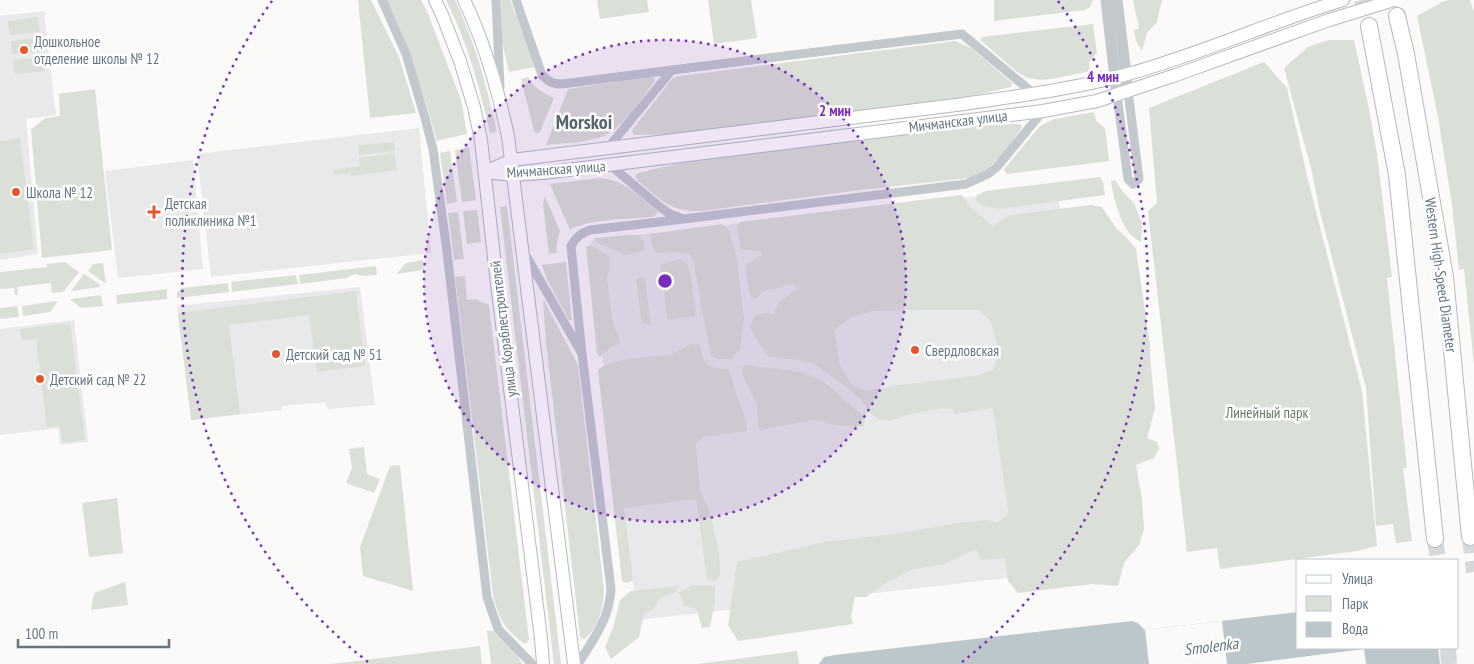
<svg xmlns="http://www.w3.org/2000/svg" width="1474" height="664" font-family="'PT Sans Narrow',sans-serif">
	<style>
		.built { fill: #e8e9e9 }
		.green { fill: #dadfd7; fill-rule: evenodd }
		.water { fill: #bbc7cb }
		.pier { fill: #fafaf8 }
		.lines { fill: none; stroke-linecap: round; stroke-linejoin: round }
		.motorway-tunnel { stroke: #d5d9db; stroke-width: 16; stroke-dasharray: 16 8; stroke-linecap: butt }
		.secondary-casing { stroke: #b3babf; stroke-width: 14 }
		.motorway-casing { stroke: #b4b9bd; stroke-width: 18 }
		.minor { stroke: #c3c8cc; stroke-width: 9 }
		.tertiary { stroke: #c3c8cc; stroke-width: 11 }
		.secondary { stroke: #fff; stroke-width: 12 }
		.motorway { stroke: #fff; stroke-width: 16 }
		.secondary-bridge-casing { stroke: #b3babf; stroke-width: 14; stroke-linecap: butt }
		.secondary-bridge { stroke: #fff; stroke-width: 12 }
		.ring { fill: none; stroke: #7b2cbf; stroke-width: 2.5; stroke-dasharray: 2.5 5 }
		.poi-dot { fill: #e4572e; stroke: #fff; stroke-width: 2 }
		.labels { text-anchor: middle; dominant-baseline: central; stroke-width: 5; stroke-linejoin: round; paint-order: stroke }
		.poi-label { font-size: 15px; fill: #657683; stroke: #fff; text-anchor: start }
		.street-label { font-size: 15px; fill: #657683; stroke: #fff }
		.park-label { font-size: 15px; fill: #687a64; stroke: #fff }
		.water-label { font-size: 16px; font-style: italic; fill: #60757c; stroke: #fff }
		.district-label { font-size: 20px; font-weight: bold; fill: #57646e; stroke: #fff }
		.centre { fill: #7b2cbf; stroke: #fff; stroke-width: 2.5 }
		.ring-label { font-size: 15px; text-anchor: middle; font-weight: bold; fill: #7b2cbf; stroke: #fff; stroke-width: 5; stroke-linejoin: round; paint-order: stroke }
	</style>
	<rect width="100%" height="100%" fill="#fafaf8"/>
	<path class="built" d="M44,11l12,104 -30,4 12,135 -38,6v-244z
		M419,128l12,125 -220,24 -14,-123z
		M193,160l10,109 -85,9 -13,-107z
		M1057,187l48,380 -467,53 -50,-371 5,-9z
		M360,287l15,118 -47,4 -3,-7 -42,4 -2,4 -89,10 -15,-114z
		M74,320l14,122 -28,3 -2,-17 -58,7v-106z"/>
	<path class="green" d="M358,0h13l28,57 17,56 -46,5z
		M386,0h35l7,14 33,86 6,34 -30,7c-14,-48 -28,-96 -51,-141z
		M446,0h9c20,41 32,87 42,132l-7,1c-10,-45 -23,-92 -44,-133z
		M501,0h9l19,48 5,19 -25,5 -7,-30z
		M597,0h50l2,12 -49,7z
		M708,0h43l6,38 -43,6z
		M994,0h99l-3,7 -5,3 -91,11z
		M1133,0h29l-5,22 -10,11 -5,18 -6,-10 -2,-11 5,-2z
		M1449,0h21l4,12v353l-10,-96 -5,1 -7,-65 -14,-88 -21,-101 25,-14z
		M38,17l2,15 -30,3 -2,-14z
		M1093,24l4,29 -8,9 1,9 -38,8 -12,1 -12,-2 -11,-6 -37,-32 2,-3z
		M41,37l1,14 -30,3 -1,-13z
		M1329,40h25l15,69 8,45 15,123 -5,1 20,190h-4l9,73 -16,2 -3,-19 -17,2 -10,-138 -46,-176 -9,-44 -27,-100 24,-21z
		M955,41l16,7 41,35 -1,4 -48,11 -285,36 -41,1 -4,-1 -1,-4 36,-46 5,-6 7,-2z
		M43,57l2,14 -30,3 -2,-14z
		M1264,62l23,26 21,92 54,211 15,155 -20,5 -137,18 -3,-21 -30,4 -39,-341 9,-8 -8,-95z
		M528,77c6,11 15,16 26,21l-14,34 -3,2 -3,-3 -13,-52z
		M651,77l4,2v2c-13,17 -32,47 -51,55 -16,7 -41,7 -58,9l22,-56z
		M95,89l17,161 -70,8 -11,-129 15,-11 14,-2 -1,-22z
		M1094,112l2,9 9,7 4,33 -102,13 -3,-4 1,-2 35,-42 15,-7z
		M1020,124l2,3 -1,2c-15,20 -26,40 -51,49l-109,12 -159,21c-34,1 -40,-11 -64,-30l-3,-5 3,-3 42,-10 292,-37z
		M20,138l14,111 -34,5v-113z
		M394,142l1,9 -36,4 -1,-10z
		M469,147l7,53 -14,2 -7,-52z
		M450,151l7,51 -10,2 -7,-51z
		M395,153l2,17 -46,6 -1,-3 -16,2 -1,-5 27,-4 -1,-8z
		M1100,177l3,5 2,13 -107,14 -15,-3 -8,-6 2,-5 9,-4z
		M600,178c27,3 37,17 57,33v3l-4,3c-21,2 -66,2 -83,13l-20,-46z
		M1115,180l8,12 11,11 8,20 -1,19c-3,-2 -7,-4 -10,-7 -11,-12 -18,-39 -20,-54z
		M962,195l8,12 23,19 17,-11 81,-10 11,2 14,21 11,10 9,11 14,96v11l5,52 -8,30 10,4 2,7 -5,9 -18,7 6,34 2,30 -5,16 -15,18 -6,23 -26,-2 -74,9 -10,-12 -3,-23 -24,2 -5,-11 -31,15 -34,6 -25,13 -20,14h-11l-4,19 2,8 -115,17 -10,-16 9,-63 87,-20 72,-8 60,-11 30,-3 12,3 9,-8 1,-5 -15,-102 -39,6 -1,-5 -11,-1 -31,6 -22,7 -11,-2 -9,-7 -9,-13 -11,-10 -35,-25 -16,-4 -29,-3 -13,-18 -6,-12 5,-12 12,-2 6,1 6,-12 18,-13 -3,-5 -30,7 -7,7 -5,1 -4,-11 -3,-23 17,-10 -1,-4 -20,-1 -4,-21 3,-7zM922,310h57l12,12 5,19 1,17 -4,12 -18,6 -83,10 -26,5 -14,-6 -12,-20 -6,-35 18,-13 20,-6z
		M545,196l15,35 -3,11 -1,11 -7,1 -6,-50z
		M507,206l54,458h-7l-54,-457z
		M477,210l4,32 -14,2 -4,-33z
		M458,212l6,47 -10,1 -6,-47z
		M722,224l7,6 8,28 7,62 -4,28 -9,11h-14l-6,-4 -9,-43 -8,-49 -4,-8 -12,-3 -16,1 -8,-2 -4,-17z
		M628,235h11l5,7 1,8 -13,4 -8,1c-11,-8 -22,-8 -31,-15l3,-2z
		M586,246h6l17,10 2,8 -4,15 6,45 8,19 -11,5 -10,9 -3,-4z
		M680,259l7,4 3,10 6,38 -1,5 -28,4 -4,-41 -3,-14z
		M423,260l1,10 -28,4 10,-11z
		M65,262l14,10 -16,20 -11,1 -1,-10 -34,4 1,8h-3l-1,-7 -14,1v-17l47,-5v-3z
		M566,262l6,58h-3l-22,-40 -5,-15z
		M103,263l3,21 -18,-13 5,-7z
		M376,266l1,9 -12,1 -11,-2 -7,4 -47,6 -1,-9z
		M84,274l15,10 1,3 -29,4z
		M296,275l2,9 -66,8 -1,-10z
		M465,276l2,24 8,-1 14,6 40,335 -3,3h-3c-19,-15 -24,-24 -30,-48l-38,-318z
		M639,278h6l6,48 -9,-3 -6,-43z
		M228,283l1,9 -52,6v-6l5,-4z
		M167,289v10l-50,5 -1,-9z
		M356,291l9,75 -48,6 -8,-57 -80,10 11,89 -49,6 -13,-107z
		M101,295l2,11 -22,2 -11,-9z
		M544,300l34,65 26,225c-1,18 -5,37 -19,49h-3l-2,-3 -34,-293 -3,-42z
		M58,301l-8,11 -27,4 -1,-10z
		M17,306l2,11 -19,2v-11z
		M70,323l15,117 -23,3 -2,-17 -13,1 -11,-88 -14,2 -2,-12z
		M691,344h9c4,22 6,24 29,25l7,24 10,27 1,11 -43,6 -8,6 4,47 10,24 9,38 1,21 -3,7 -5,2 -5,-3 -11,-80 -72,9 9,72 -6,3 -5,-2 -24,-211c19,-15 46,-11 68,-15 8,-1 17,-7 25,-11z
		M745,365l57,7 21,9 38,33 4,7 -2,6 -28,-2 -20,-5 -41,7 -13,4 -3,-5 -1,-21 -12,-24 -4,-13z
		M364,447l3,27 13,5 -6,14 -28,-10 6,-15 -3,-19z
		M400,465l13,126 -50,-15 -3,-29 30,-81z
		M117,498l6,55 -34,4 -7,-54z
		M125,582l3,23 -37,5 3,-17z
		M693,585l22,1v16l-5,25 -8,1 -6,-20 -12,-2 -5,-14z
		M678,586l-2,6 -16,6 -6,10 -10,6 -5,23 -28,22 -6,-12 8,-19 7,-28 11,-9z
		M487,631h6l24,23 5,10h-31z
		M480,646l2,18h-150z
		M797,651l2,13h-101z"/>
	<path class="water" d="M1298,612v36h140l2,16h-74l-2,-15 -117,15h-428l5,-7 11,-2 297,-34 6,2 7,7z"/>
	<path class="pier" d="M1222,621l5,43h-78l-4,-34z"/>
	<g class="lines">
		<path class="motorway-tunnel" d="M1362,0l7,26
			M1470,537l4,35
			M1435,539l3,21
			M1448,648l1,16"/>
		<g class="secondary-casing">
			<path id="secondary" d="M435,0l8,17 17,44 14,46 7,33 16,144 44,354 2,26
				M464,0c21,43 34,90 44,136l66,528
				M485,172l27,-12 452,-56c54,-8 110,-15 164,-30 73,-20 142,-52 215,-74
				M485,172l28,3 30,-2 500,-62 54,-10 79,-26 153,-55"/>
		</g>
		<g class="motorway-casing">
			<path id="motorway" d="M1397,16l9,38 39,223 25,260
				M1369,26l28,149 38,364"/>
		</g>
		<path class="minor" d="M382,0l24,54 19,64 8,31 14,103 40,345 11,32 34,35
			M496,0l4,87
			M516,0l26,75c7,7 11,9 20,9l110,-14
			M1117,95l11,84 5,5 6,-5 -11,-88
			M607,149l65,-79 290,-36 71,59
			M610,165l50,42 10,7 14,5 282,-35 22,-10 9,-7 46,-56
			M525,254l56,98
			M578,664c16,-26 31,-44 33,-75l-29,-235 -11,-108c5,-9 10,-13 19,-16l94,-11"/>
		<path class="tertiary" d="M1106,0l11,95
			M1117,0l11,91"/>
		<use href="#secondary" class="secondary"/>
		<use href="#motorway" class="motorway"/>
		<g class="secondary-bridge-casing">
			<path id="secondary-bridge" d="M1329,20l65,-20"/>
		</g>
		<use href="#secondary-bridge" class="secondary-bridge"/>
	</g>
	<circle cx="665" cy="281" r="241" fill="#7b2cbf" fill-opacity=".12"/>
	<g class="ring">
		<circle cx="665" cy="281" r="241"/>
		<path d="M368 662A483 483 0 0 1 272 1M1058 1A483 483 0 0 1 962 662"/>
	</g>
	<g class="poi-dot">
		<circle cx="24" cy="50" r="5"/>
		<circle cx="16" cy="192" r="5"/>
		<path d="M151.5 204.5h5v5h5v5h-5v5h-5v-5h-5v-5h5z"/>
		<circle cx="915" cy="350" r="5"/>
		<circle cx="276" cy="354" r="5"/>
		<circle cx="40" cy="379" r="5"/>
	</g>
	<g class="labels">
		<g class="poi-label">
			<text x="34" y="41">Дошкольное<tspan x="34" dy="17">отделение школы № 12</tspan></text>
			<text x="26" y="192">Школа № 12</text>
			<text x="165" y="203">Детская<tspan x="165" dy="17">поликлиника №1</tspan></text>
			<text x="925" y="350">Свердловская</text>
			<text x="286" y="354">Детский сад № 51</text>
			<text x="50" y="379">Детский сад № 22</text>
		</g>
		<g class="street-label">
			<text transform="translate(958 121) rotate(-7)">Мичманская улица</text>
			<text transform="translate(556 169) rotate(-4)">Мичманская улица</text>
			<text transform="translate(1441 275) rotate(82)">Western High-Speed Diameter</text>
			<text transform="translate(503 329) rotate(-97)">улица Кораблестроителей</text>
		</g>
		<g class="park-label">
			<text x="1267" y="412">Линейный парк</text>
		</g>
		<g class="water-label">
			<text transform="translate(1211 646) rotate(-7)">Smolenka</text>
		</g>
		<g class="district-label">
			<text x="584" y="122">Morskoi</text>
		</g>
	</g>
	<circle cx="665" cy="281" r="8" class="centre"/>
	<g class="ring-label">
		<text x="1103" y="82">4 мин</text>
		<text x="835" y="116">2 мин</text>
	</g>
	<rect x="1296" y="559" width="162" height="90" fill="#ffffff" stroke="#c1c8cd"/>
	<rect x="1306" y="575" width="25" height="8" fill="#ffffff" stroke="#c1c8cd"/>
	<text x="1342" y="584" font-size="15" fill="#657683">Улица</text>
	<rect x="1306" y="596" width="25" height="15" fill="#dadfd7" stroke="#c1c8cd"/>
	<text x="1342" y="609" font-size="15" fill="#657683">Парк</text>
	<rect x="1306" y="622" width="25" height="15" fill="#bbc7cb" stroke="#c1c8cd"/>
	<text x="1342" y="634" font-size="15" fill="#657683">Вода</text>
	<path d="M18 639v8h151v-8" fill="none" stroke="#657683" stroke-width="2.5"/>
	<text x="25" y="639" font-size="15" fill="#657683" stroke="#ffffff" stroke-width="4" paint-order="stroke">100 m</text>
</svg>
